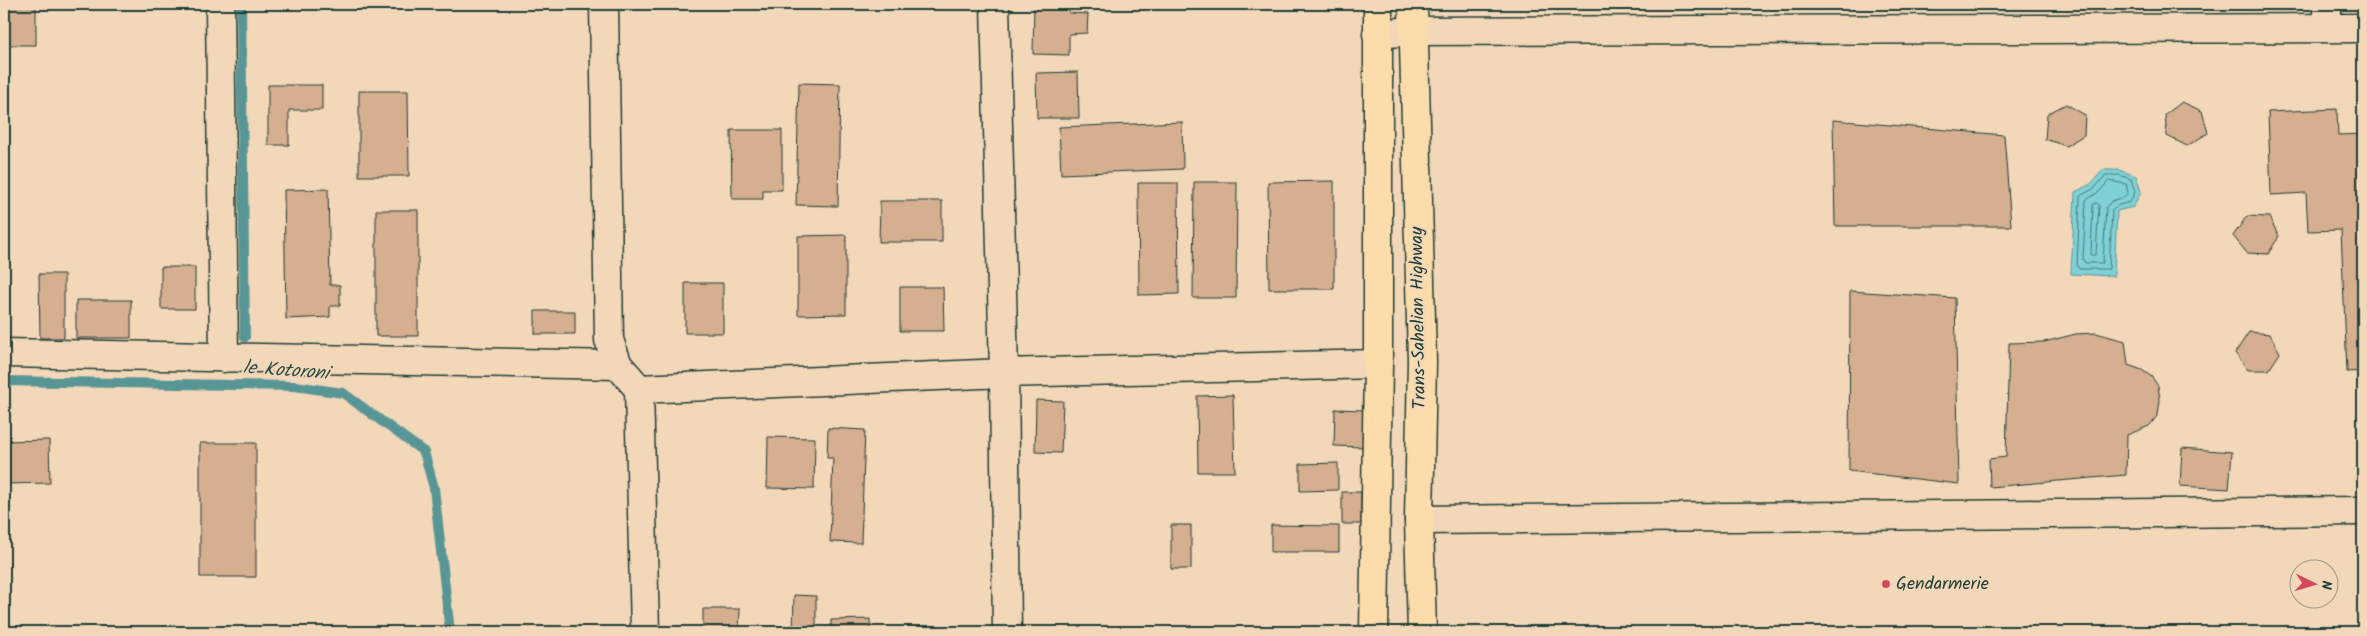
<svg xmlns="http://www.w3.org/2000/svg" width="2367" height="636" font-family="Kalam,sans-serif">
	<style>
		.water { fill: #7fd1d7; stroke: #599696 }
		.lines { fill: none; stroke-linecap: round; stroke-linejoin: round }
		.shore { stroke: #457875; stroke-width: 1 }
		.stream { stroke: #599696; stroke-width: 10 }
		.building { fill: #d5af8f; stroke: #1f3d34 }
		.street-casing { stroke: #1f3d34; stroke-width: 31 }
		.highway-casing { stroke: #1f3d34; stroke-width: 31 }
		.street { stroke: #f3d7b9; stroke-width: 28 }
		.highway { stroke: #fddcac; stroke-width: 28 }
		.poi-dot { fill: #d1495b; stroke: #f3d7b9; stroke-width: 2 }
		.labels { text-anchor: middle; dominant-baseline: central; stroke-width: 4; stroke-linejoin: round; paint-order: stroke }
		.street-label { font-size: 18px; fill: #1f3d34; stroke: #f3d7b9 }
		.poi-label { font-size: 18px; fill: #1f3d34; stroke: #f3d7b9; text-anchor: start }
		.water-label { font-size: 19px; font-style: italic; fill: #294c44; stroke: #f3d7b9 }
	</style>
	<rect width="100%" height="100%" fill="#f3d7b9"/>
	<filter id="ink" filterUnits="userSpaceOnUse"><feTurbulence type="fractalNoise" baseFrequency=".02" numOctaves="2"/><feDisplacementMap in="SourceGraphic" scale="10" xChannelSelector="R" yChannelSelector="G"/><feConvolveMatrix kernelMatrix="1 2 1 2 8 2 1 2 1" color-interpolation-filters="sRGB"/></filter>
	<g filter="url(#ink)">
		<path class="water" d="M2103,170h16l17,6 5,16 -8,15 -16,4 -3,65 -43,-2 4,-82 16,-8z"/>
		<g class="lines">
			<path class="shore" d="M2106,175h13l12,4 4,13 -5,10 -14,4 -4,4 -3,59h-30l-2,-3 3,-70 15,-8z
				M2109,181l17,3 2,8 -3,5 -13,4 -6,6 -3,56h-18l-2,-3 3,-60 13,-8z
				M2097,203l2,2 -3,49 -3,2 -2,-2 2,-49z"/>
			<path class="stream" d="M241,4l4,333
				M4,381l291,5 48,7 81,59 10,36 16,144"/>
		</g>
		<path class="building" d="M4,4h32v41h-32z
			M1034,4h36l-1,9 19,1 -1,19 -18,1v21l-36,-1z
			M1078,72l1,46h-42l-1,-45z
			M799,83l41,1 -2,122 -42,-1z
			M268,85h54v25h-33v35h-21z
			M359,91h49l1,85h-50z
			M2182,102l20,9 6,22 -21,13 -20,-10 -2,-21z
			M2066,104l19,11 -1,20 -18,11 -21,-7 2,-25z
			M2337,109l1,26 25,-1v237l-16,1 -6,-142 -33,1 -2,-38 -35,2 -3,-83z
			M1833,120l171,15 7,91h-176z
			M1182,122l1,47 -122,5 -2,-47z
			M731,130h51v60h-19v9h-31z
			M1334,181v108h-65l-1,-107z
			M1194,182h43l-1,116h-43z
			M1138,183h40l1,111 -40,1z
			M328,189l2,96h10v21h-10v11l-44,2 -2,-129z
			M880,201h62v41h-63z
			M376,210h42v126h-42z
			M2247,216l22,1 10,19 -11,18 -21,-1 -14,-17z
			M846,235v79l-48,1v-79z
			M161,267h34v42h-34z
			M39,274h25v64h-24z
			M685,283h38v50h-38z
			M900,287h43l1,44h-44z
			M1850,291l105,7 4,186 -110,-13z
			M76,300h55v38h-55z
			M535,311h40v23h-40z
			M2249,332l21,2 10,19 -11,17h-21l-13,-17z
			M2096,333l29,8 3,24 14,5 10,7 6,9 2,14 -2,15 -9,11 -22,9 -1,40 -136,12 -1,-28 17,-2 3,-114 35,-1 32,-8z
			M1233,395l2,77h-37l-1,-76z
			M1036,400l27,1 -2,52 -26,-1z
			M1335,409l30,1 -1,37 -30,-1z
			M828,428l37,2 -4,113 -31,-1 3,-84h-6z
			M768,437l47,1 -1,51 -47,-1z
			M49,440l1,43 -46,1v-43z
			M200,443h56v134h-56z
			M2182,448l50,4 -3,37 -49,-3z
			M1338,463v27l-38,1v-27z
			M1342,492h19v32h-19z
			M1171,525h20v44h-20z
			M1271,525l68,1v26h-68z
			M794,595l22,1v36h-23z
			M703,609h37l-1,23h-36z
			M870,619v13h-39v-12z"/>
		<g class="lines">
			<g class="street-casing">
				<path id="street" d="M220,4l4,354
					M604,4l5,336 9,25 21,24 6,243
					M995,4l9,369 3,259
					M2327,4v24
					M1377,34l36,-3 950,-3
					M4,353l614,12
					M639,389l365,-16 374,-9
					M1419,520l944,-9"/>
			</g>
			<g class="highway-casing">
				<path id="highway" d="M1413,4l9,357 -3,159 3,112
					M1374,632l4,-268v-360"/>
			</g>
			<use href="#street" class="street"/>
			<use href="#highway" class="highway"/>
		</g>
	</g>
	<circle class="poi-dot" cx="1886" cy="584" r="5"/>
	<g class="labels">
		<g class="street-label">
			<text transform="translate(1419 318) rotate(-91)">Trans-Sahelian Highway</text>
		</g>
		<g class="poi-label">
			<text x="1896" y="584">Gendarmerie</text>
		</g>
		<g class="water-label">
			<text transform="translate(286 371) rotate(4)">le Kotoroni</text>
		</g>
	</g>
	<rect width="2367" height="636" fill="none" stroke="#f3d7b9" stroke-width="20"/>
	<rect x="10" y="10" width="2347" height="616" fill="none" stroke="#1f3d34" stroke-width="2" filter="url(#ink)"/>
	<g transform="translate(2314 584) rotate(95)"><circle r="24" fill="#f3d7b9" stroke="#9e9984"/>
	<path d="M0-4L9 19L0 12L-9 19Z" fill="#d1495b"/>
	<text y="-8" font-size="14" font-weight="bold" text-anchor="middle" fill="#1f3d34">N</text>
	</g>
</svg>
